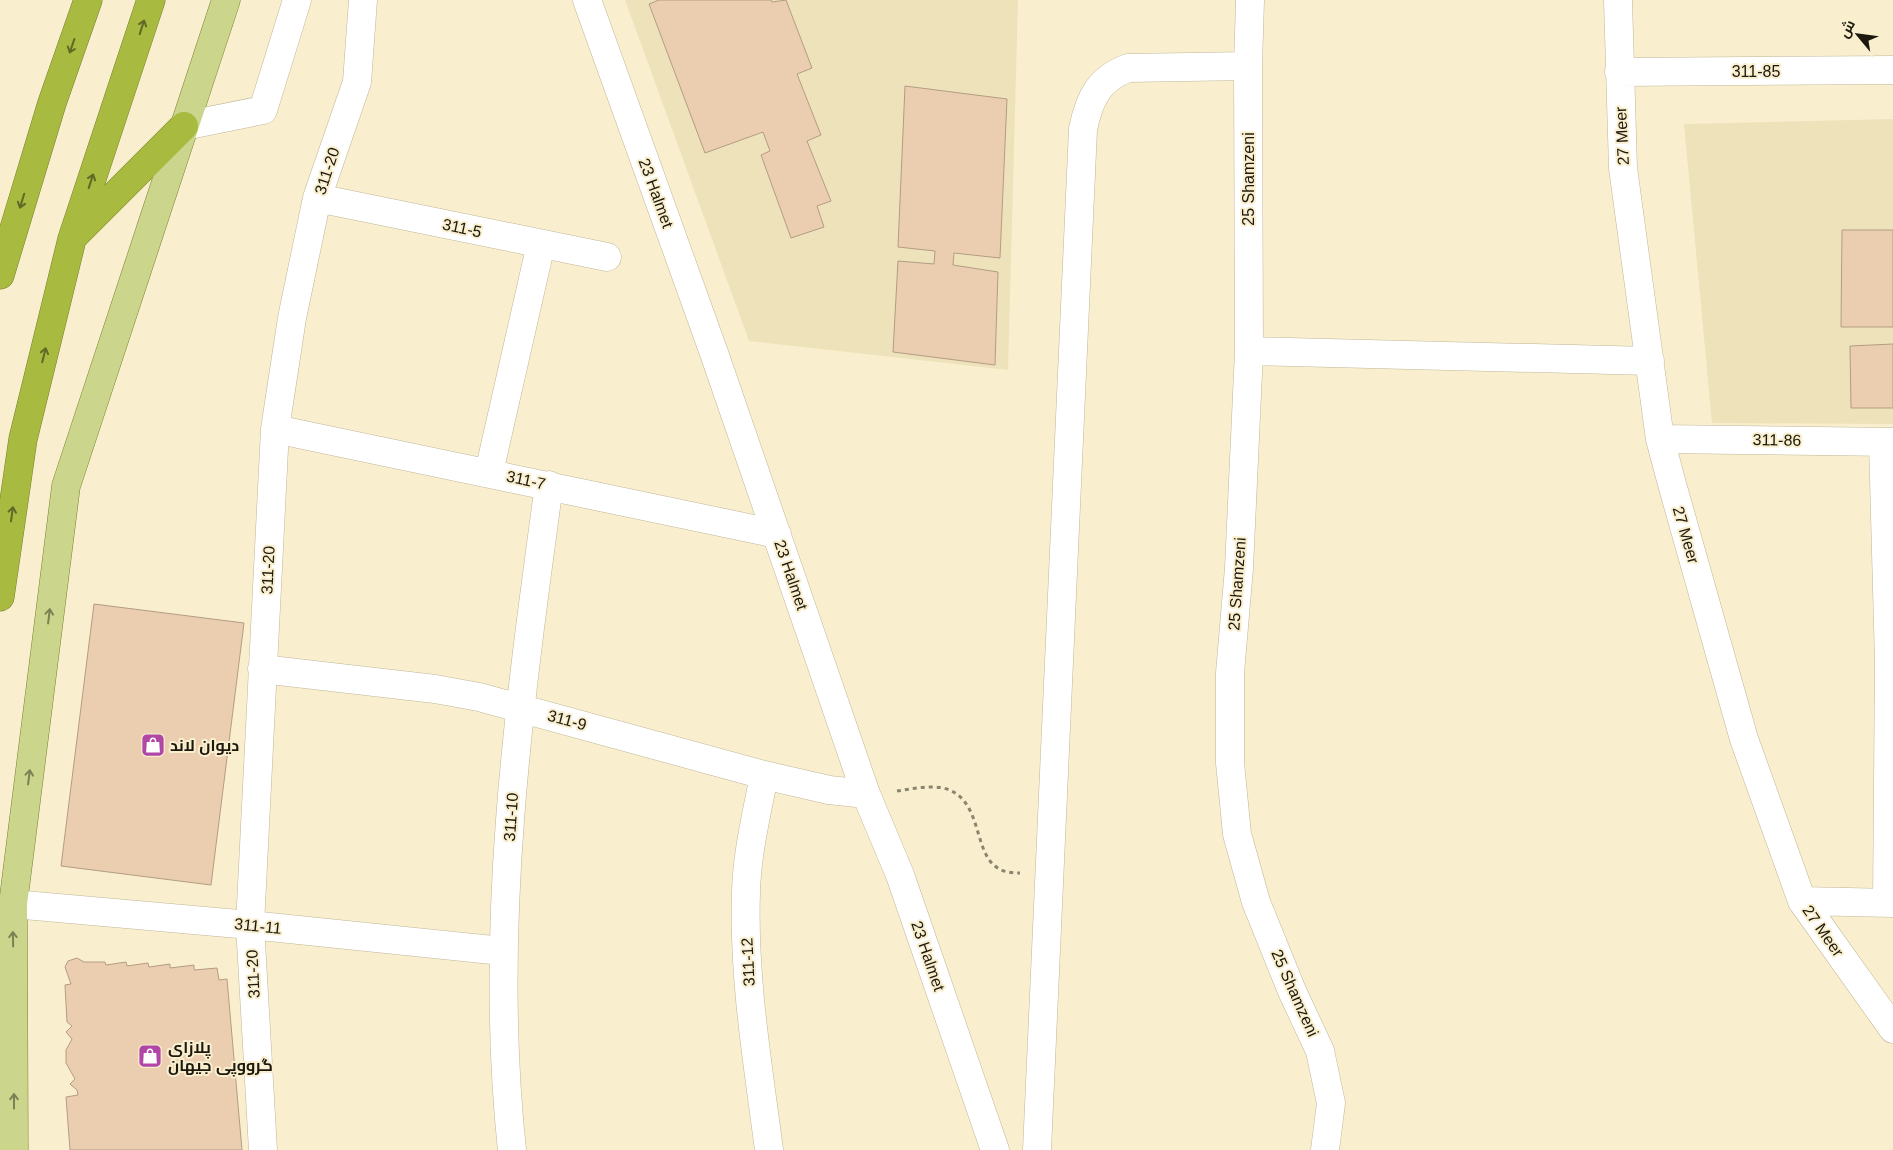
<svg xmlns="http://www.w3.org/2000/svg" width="1893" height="1150" font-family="Helvetica,Cairo,sans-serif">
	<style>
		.built { fill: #eee2ba }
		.building { fill: #ebceaf; stroke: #b39c84 }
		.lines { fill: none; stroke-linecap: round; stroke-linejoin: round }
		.minor-casing { stroke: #c0b697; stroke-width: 29 }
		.major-casing { stroke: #77812e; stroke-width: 29 }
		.highway-casing { stroke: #77812e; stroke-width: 29 }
		.path { stroke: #8b846f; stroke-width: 3; stroke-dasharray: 4 4; stroke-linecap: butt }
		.minor { stroke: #fff; stroke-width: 28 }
		.major { stroke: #cbd68c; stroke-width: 28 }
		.highway { stroke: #a8ba3f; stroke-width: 28 }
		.oneway { stroke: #626926 }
		.oneway2 { stroke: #7c8053 }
		.labels { text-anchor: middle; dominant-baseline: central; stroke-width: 4; stroke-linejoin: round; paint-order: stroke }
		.street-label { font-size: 16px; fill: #1c180d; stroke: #f9efcf }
		.poi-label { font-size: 16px; font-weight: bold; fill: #1c180d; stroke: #f9efcf; text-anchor: start }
	</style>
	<rect width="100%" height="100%" fill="#f9efcf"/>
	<path class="built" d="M625,0h393l-10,370 -259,-29z
		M1893,119v305l-181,-1 -28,-299z"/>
	<path class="building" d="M659,0h112l1,2 14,-2 26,68 -15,6 24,61 -14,6 24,60 -14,5 7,21 -33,11 -30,-83 9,-4 -7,-19 -58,21 -56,-149z
		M905,86l102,13 -7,159 -46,-5 -1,12 45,7 -3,93 -102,-13 5,-91 36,3 1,-13 -37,-4z
		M1842,230h51v97h-52z
		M1893,344v64h-42l-1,-62z
		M94,604l150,19 -33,262 -150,-19z
		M77,958l7,4h21l1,3 20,-3 1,4 21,-3 1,4 21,-3v4l24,-3v5l23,-2 2,12 8,-1 15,171h-172l-4,-53 12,-2 -1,-5 -7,-6 5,-5 -9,-16v-13l6,-11 -6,-7 6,-6 -5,-4 -2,-37 6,-1 -6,-17 3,-6z"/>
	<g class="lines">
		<g class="minor-casing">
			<path id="minor" d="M587,0l127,353 152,441 34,81 95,275
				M1250,0l-2,66 1,285 -10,217 -9,105v90l7,71 19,68 36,89 28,60 11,52 -6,47
				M1618,0l5,168 37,271 12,45 72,255 58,162 91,128
				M1619,72l274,-2
				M184,126l79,-16 34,-110
				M317,198l290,59
				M1249,351l401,10
				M275,429l502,105
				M1660,439l233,3
				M1883,442l6,220 -2,241
				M489,472l52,-228
				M262,669l173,20 44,8 285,78 65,15 37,4
				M764,775c-7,38 -17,77 -18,117 -3,86 12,173 23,258
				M1802,901l91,2
				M13,904l237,21 252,26
				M263,1150l-13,-225 25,-496 17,-111 25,-120 40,-116 6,-82
				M512,1150c-24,-222 7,-445 37,-665
				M1037,1150l46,-1021c6,-29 15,-50 45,-61l120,-2"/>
		</g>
		<g class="major-casing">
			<path id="major" d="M14,1150l-1,-246 53,-418 160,-486"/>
		</g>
		<g class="highway-casing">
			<path id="highway" d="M76,234l108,-108
				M0,275l52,-172 36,-103
				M0,597l23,-158 49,-200 79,-239"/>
		</g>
		<path class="path" d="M897,791c15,-2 31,-6 46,-3 39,9 30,61 52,78 7,6 16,7 25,7"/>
		<use href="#minor" class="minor"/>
		<use href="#major" class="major"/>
		<use href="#highway" class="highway"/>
	</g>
	<defs><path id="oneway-shaft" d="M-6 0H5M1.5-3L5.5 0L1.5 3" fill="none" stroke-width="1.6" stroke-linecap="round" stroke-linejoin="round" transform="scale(1.25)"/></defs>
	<g class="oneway">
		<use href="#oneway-shaft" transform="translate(142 27) rotate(-72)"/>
		<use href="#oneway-shaft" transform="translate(72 46) rotate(109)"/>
		<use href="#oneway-shaft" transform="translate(91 181) rotate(-72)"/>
		<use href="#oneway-shaft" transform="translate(22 201) rotate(107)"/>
		<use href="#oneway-shaft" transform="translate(44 355) rotate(-76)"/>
		<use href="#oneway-shaft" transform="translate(12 514) rotate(-82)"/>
	</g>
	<g class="oneway2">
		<use href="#oneway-shaft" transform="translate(49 616) rotate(-83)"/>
		<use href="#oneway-shaft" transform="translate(29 777) rotate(-83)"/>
		<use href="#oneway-shaft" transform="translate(13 939) rotate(-91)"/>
		<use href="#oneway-shaft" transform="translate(14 1101) rotate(-90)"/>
	</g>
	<defs>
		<g id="shop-square" transform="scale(1.25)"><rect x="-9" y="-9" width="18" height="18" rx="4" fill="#b146a7" stroke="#f9efcf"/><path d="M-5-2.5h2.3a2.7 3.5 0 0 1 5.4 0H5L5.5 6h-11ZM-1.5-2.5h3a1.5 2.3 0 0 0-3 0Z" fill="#fff"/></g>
	</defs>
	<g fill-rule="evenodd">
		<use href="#shop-square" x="153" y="745"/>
		<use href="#shop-square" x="150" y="1056"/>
	</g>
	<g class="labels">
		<g class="street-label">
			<text x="1756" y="71">311-85</text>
			<text transform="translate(1622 136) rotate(-93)">27 Meer</text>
			<text transform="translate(327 171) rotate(-72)">311-20</text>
			<text transform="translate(1248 179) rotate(-90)">25 Shamzeni</text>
			<text transform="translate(656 193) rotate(70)">23 Halmet</text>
			<text transform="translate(462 228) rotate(12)">311-5</text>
			<text transform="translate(1777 440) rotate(1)">311-86</text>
			<text transform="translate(526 480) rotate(12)">311-7</text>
			<text transform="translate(1686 535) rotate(74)">27 Meer</text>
			<text transform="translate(268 570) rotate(-87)">311-20</text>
			<text transform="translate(791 575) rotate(71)">23 Halmet</text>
			<text transform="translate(1237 584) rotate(-86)">25 Shamzeni</text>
			<text transform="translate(567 720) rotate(15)">311-9</text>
			<text transform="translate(511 817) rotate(-86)">311-10</text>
			<text transform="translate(258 926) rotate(6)">311-11</text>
			<text transform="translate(1823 931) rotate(55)">27 Meer</text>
			<text transform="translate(928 956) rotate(71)">23 Halmet</text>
			<text transform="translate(748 962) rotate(-93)">311-12</text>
			<text transform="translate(253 974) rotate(-93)">311-20</text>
			<text transform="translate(1295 993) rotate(66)">25 Shamzeni</text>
		</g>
		<g class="poi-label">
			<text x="170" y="745">دیوان لاند</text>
			<text x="168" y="1047">پلازای<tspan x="168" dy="18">گرووپی جیهان</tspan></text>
		</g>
	</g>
	<g transform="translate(1858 35) rotate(299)" stroke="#f9efcf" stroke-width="4" paint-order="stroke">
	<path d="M0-4L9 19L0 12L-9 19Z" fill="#1c180d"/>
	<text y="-8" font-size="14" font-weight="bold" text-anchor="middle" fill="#1c180d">ش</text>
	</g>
</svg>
